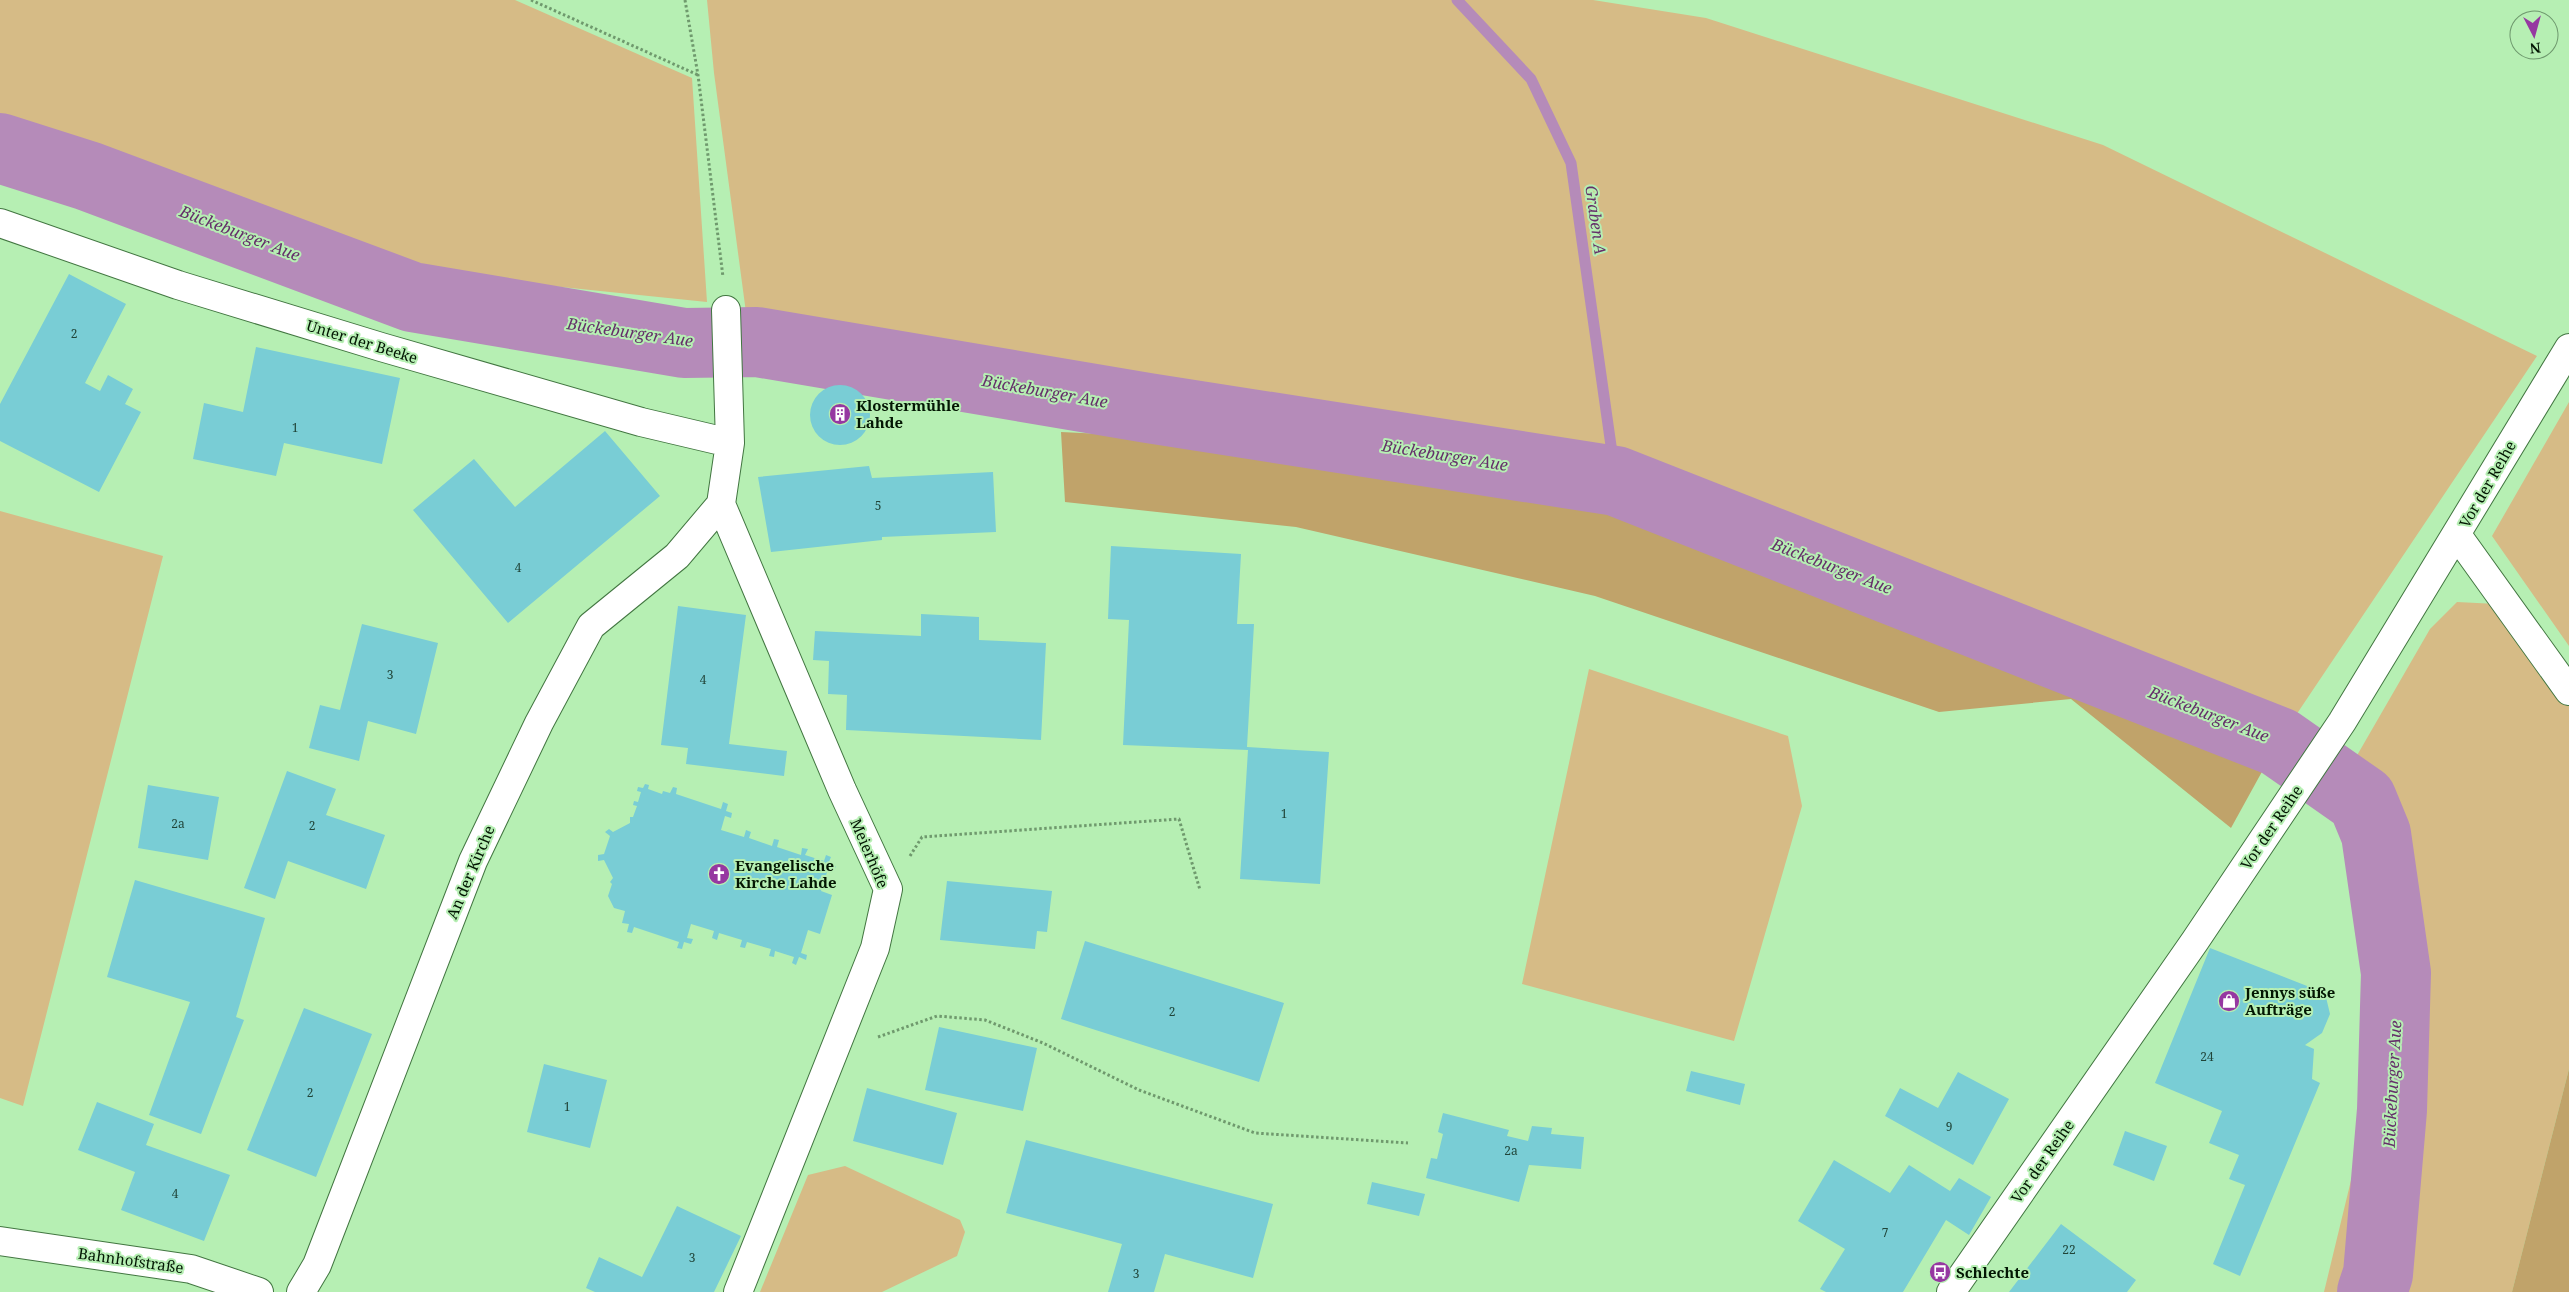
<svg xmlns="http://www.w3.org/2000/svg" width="2569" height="1292" font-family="'Noto Serif',serif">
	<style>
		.green { fill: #d6bb86 }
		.forest { fill: #c0a36a }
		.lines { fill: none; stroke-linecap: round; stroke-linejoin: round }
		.stream { stroke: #b58bb9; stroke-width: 11 }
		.river { stroke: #b58bb9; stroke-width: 70 }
		.building { fill: #79cdd5 }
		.minor-casing { stroke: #427641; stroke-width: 30 }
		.path { stroke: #6f996d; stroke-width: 3; stroke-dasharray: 2.5 2.5; stroke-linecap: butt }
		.minor { stroke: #fff; stroke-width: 28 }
		.labels { text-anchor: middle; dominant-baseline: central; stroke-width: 4; stroke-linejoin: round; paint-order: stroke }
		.number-label { font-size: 12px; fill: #204438 }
		.street-label { font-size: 15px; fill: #031603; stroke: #b6efb3 }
		.poi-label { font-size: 15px; font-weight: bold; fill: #031603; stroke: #b6efb3; text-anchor: start }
		.water-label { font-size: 16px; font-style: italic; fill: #65306a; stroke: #b6efb3 }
	</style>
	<rect width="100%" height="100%" fill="#b6efb3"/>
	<path class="green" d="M0,0h515l177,78 15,224 -262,-27 -445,-152z
		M707,0h886l113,18 397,127 434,211 -257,383 -679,-270 -514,-80 -271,-64 -69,-5 -33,-247z
		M2569,402v244l-77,-110z
		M0,511l163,45 -140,550 -23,-8z
		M2457,602l40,2 72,102v363l-57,223h-188l45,-186 -8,-196 -28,-113 97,-168z
		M1589,669l199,67 14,70 -68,235 -212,-57z
		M845,1166l115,54 5,12 -8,24 -75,36h-122l48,-117z"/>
	<path class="forest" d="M1061,432l104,5 450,53 665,249 -49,89 -160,-129 -132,13 -344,-116 -299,-69 -231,-25z
		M2569,1069v223h-57z"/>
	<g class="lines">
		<path class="stream" d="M1457,0l74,79 40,84 45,318"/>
		<path class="river" d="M0,148l88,28 324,121 272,46 73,-1 391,66 468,73 663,261 83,58 14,34 20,139 -4,137 -14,164 -6,18"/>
	</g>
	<path class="building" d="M69,274l57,30 -41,79 15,8 8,-16 25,14 -8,15 16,8 -42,80 -99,-51v-37z
		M256,347l144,31 -18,86 -98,-21 -8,33 -83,-17 11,-56 39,9z
		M810 415a30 30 0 1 1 60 0a30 30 0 1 1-60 0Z
		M605,431l55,65 -152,127 -95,-113 61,-51 41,48z
		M869,466l3,12 121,-6 3,60 -114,5v3l-111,12 -13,-75z
		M1111,546l130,8 -4,70h17l-7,123 82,5 -9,132 -80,-5 8,-129 -125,-5 6,-125 -21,-1z
		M678,606l68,9 -17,129 58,7 -3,25 -98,-12 2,-16 -27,-3z
		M921,614l58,3v23l67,3 -5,97 -195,-10 1,-35 -19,-1 1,-33 -16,-1 2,-29 106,5z
		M362,624l76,19 -22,91 -48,-13 -9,40 -50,-13 11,-43 20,5z
		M287,771l49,18 -10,26 59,20 -19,54 -78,-28 -13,38 -31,-11z
		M645,784l4,1 -1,4 14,5 1,-3 7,2 3,-6 4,1 -1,6 45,15 2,-7 5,2 -2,7 6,2 -1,5 -6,-2 -4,14 23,7 2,-7 5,2 -2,6 23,8 2,-7 5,1 -2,7 24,8 1,-7 6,1 -3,6 19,6 2,-6 5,2 -3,7 8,2 -2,5 -6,-2 -7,22 11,4 -12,39 -12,-4 -7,23 6,2 -1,5 -7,-3 -3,8 -4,-2 2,-6 -19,-6 -1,6 -5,-1 2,-7 -24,-7 -2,6 -5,-1 2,-7 -23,-7 -2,7 -5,-2 2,-7 -23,-7 -4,14 6,1 -2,5 -7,-2 -2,7 -5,-1 2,-6 -45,-15 -2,6 -5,-1 2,-8 -7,-1 3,-12 -11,-3 -6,-12 4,-12 -2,-2 3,-4 -9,-18 -6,1v-6l6,-1 6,-18 -5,-4 4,-3 4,3 17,-9v-6h3l4,-11 -4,-1 1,-4 4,1 3,-10 -4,-1 1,-4 5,1z
		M148,785l71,12 -11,63 -70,-12z
		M135,880l130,38 -29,99 8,3 -43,114 -52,-19 41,-113 -83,-25z
		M947,881l105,10 -5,41 -10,-1 -2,18 -95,-9z
		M1085,941l199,62 -25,79 -198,-63z
		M2210,948l115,45 5,21 -8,19 -17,12 9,4 -2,30 8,4 -80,193 -27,-12 32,-79 -16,-6 10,-24 -30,-12 13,-32 -67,-28z
		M304,1008l68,26 -56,143 -69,-27z
		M939,1027l98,21 -14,63 -98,-21z
		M544,1064l63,16 -17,68 -63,-16z
		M1691,1071l54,13 -5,21 -54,-14z
		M1958,1072l51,27 -36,66 -88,-49 15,-28 38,20z
		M867,1088l90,25 -14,52 -90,-24z
		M97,1102l57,22 -8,21 84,30 -26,66 -83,-31 14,-38 -57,-22z
		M1443,1113l66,17 -2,6 21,5 4,-15 20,2 -1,6 33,3 -3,32 -52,-4 -10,37 -93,-24 5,-20 6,1 6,-25 -5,-2z
		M2125,1131l42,15 -13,35 -41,-16z
		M1026,1140l247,64 -20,74 -88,-24 -11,38h-46l14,-48 -116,-31z
		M1834,1160l56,33 19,-28 41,26 9,-13 32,19 -22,38 -23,-15 -43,72h-77l-6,-3 25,-40 -47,-28z
		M1372,1182l53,12 -6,22 -52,-12z
		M677,1206l64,30 -27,56h-119l-9,-4 13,-31 43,20z
		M2061,1224l75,56 -9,12h-118z"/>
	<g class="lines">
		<g class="minor-casing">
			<path id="minor" d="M0,223l178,62 203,62 260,75 89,21
				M726,310l4,133 -9,61 121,286 46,99 -13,59 -137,344
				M2457,535l112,156
				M0,1241l191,28 68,23
				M301,1292l16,-27 156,-404 66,-138 52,-97 86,-70 44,-52
				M1951,1292l244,-351 147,-219 227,-374"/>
		</g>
		<path class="path" d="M531,0l167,75
			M685,0l13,75 25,202
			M910,856l12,-19 257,-18 21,71
			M878,1037l59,-21 48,4 58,23 96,47 116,43 153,10"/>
		<use href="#minor" class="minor"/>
	</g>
	<defs>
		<g id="building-disc" transform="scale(1.125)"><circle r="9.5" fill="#9638a1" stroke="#b6efb3"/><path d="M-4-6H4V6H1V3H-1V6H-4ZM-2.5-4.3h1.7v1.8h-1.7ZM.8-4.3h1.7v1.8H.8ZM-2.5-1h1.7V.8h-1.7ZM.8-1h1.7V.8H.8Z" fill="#fff"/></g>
		<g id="church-disc" transform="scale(1.125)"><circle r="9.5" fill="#9638a1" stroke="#b6efb3"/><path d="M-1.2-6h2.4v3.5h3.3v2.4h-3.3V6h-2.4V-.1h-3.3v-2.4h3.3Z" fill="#fff"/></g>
		<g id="shop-disc" transform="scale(1.125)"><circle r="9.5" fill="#9638a1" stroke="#b6efb3"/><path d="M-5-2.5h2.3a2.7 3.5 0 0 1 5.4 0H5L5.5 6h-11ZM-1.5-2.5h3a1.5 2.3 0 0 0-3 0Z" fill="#fff"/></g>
		<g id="bus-disc" transform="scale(1.125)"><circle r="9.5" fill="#9638a1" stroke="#b6efb3"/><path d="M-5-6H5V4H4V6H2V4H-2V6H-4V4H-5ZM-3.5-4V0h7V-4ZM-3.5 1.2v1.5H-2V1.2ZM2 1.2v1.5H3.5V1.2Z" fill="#fff"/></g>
	</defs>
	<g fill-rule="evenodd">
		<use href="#building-disc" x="840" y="414"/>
		<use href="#church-disc" x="719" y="874"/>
		<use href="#shop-disc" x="2229" y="1001"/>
		<use href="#bus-disc" x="1940" y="1272"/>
	</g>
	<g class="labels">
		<g class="number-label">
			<text x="74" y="333">2</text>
			<text x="295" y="427">1</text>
			<text x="878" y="505">5</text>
			<text x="518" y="567">4</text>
			<text x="390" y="674">3</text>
			<text x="703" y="679">4</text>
			<text x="1284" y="813">1</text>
			<text x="178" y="823">2a</text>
			<text x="312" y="825">2</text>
			<text x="1172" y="1011">2</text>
			<text x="2207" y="1056">24</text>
			<text x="310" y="1092">2</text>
			<text x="567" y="1106">1</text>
			<text x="1949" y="1126">9</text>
			<text x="1511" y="1150">2a</text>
			<text x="175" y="1193">4</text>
			<text x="1885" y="1232">7</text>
			<text x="2069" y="1249">22</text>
			<text x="692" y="1257">3</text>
			<text x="1136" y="1273">3</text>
		</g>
		<g class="street-label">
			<text transform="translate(362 341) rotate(17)">Unter der Beeke</text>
			<text transform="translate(2487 484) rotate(-60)">Vor der Reihe</text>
			<text transform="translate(2271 827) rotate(-56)">Vor der Reihe</text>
			<text transform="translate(870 853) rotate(67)">Meierhöfe</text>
			<text transform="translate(470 872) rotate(-67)">An der Kirche</text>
			<text transform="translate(2042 1161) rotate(-55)">Vor der Reihe</text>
			<text transform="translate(131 1260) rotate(8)">Bahnhofstraße</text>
		</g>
		<g class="poi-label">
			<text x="856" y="405">Klostermühle<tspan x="856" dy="17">Lahde</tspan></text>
			<text x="735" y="865">Evangelische<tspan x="735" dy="17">Kirche Lahde</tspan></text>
			<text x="2245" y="992">Jennys süße<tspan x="2245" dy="17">Aufträge</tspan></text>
			<text x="1956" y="1272">Schlechte</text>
		</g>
		<g class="water-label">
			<text transform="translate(1596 220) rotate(82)">Graben A</text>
			<text transform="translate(240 233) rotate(21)">Bückeburger Aue</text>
			<text transform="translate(630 332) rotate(8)">Bückeburger Aue</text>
			<text transform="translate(1045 391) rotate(10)">Bückeburger Aue</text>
			<text transform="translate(1445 455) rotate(9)">Bückeburger Aue</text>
			<text transform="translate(1832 566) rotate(21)">Bückeburger Aue</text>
			<text transform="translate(2209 714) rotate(21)">Bückeburger Aue</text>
			<text transform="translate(2392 1084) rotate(-87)">Bückeburger Aue</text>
		</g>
	</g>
	<g transform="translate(2534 35) rotate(174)"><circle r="24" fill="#b6efb3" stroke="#6e986d"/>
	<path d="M0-4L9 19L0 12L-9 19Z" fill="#9638a1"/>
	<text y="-8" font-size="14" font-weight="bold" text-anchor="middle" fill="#031603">N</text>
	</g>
</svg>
